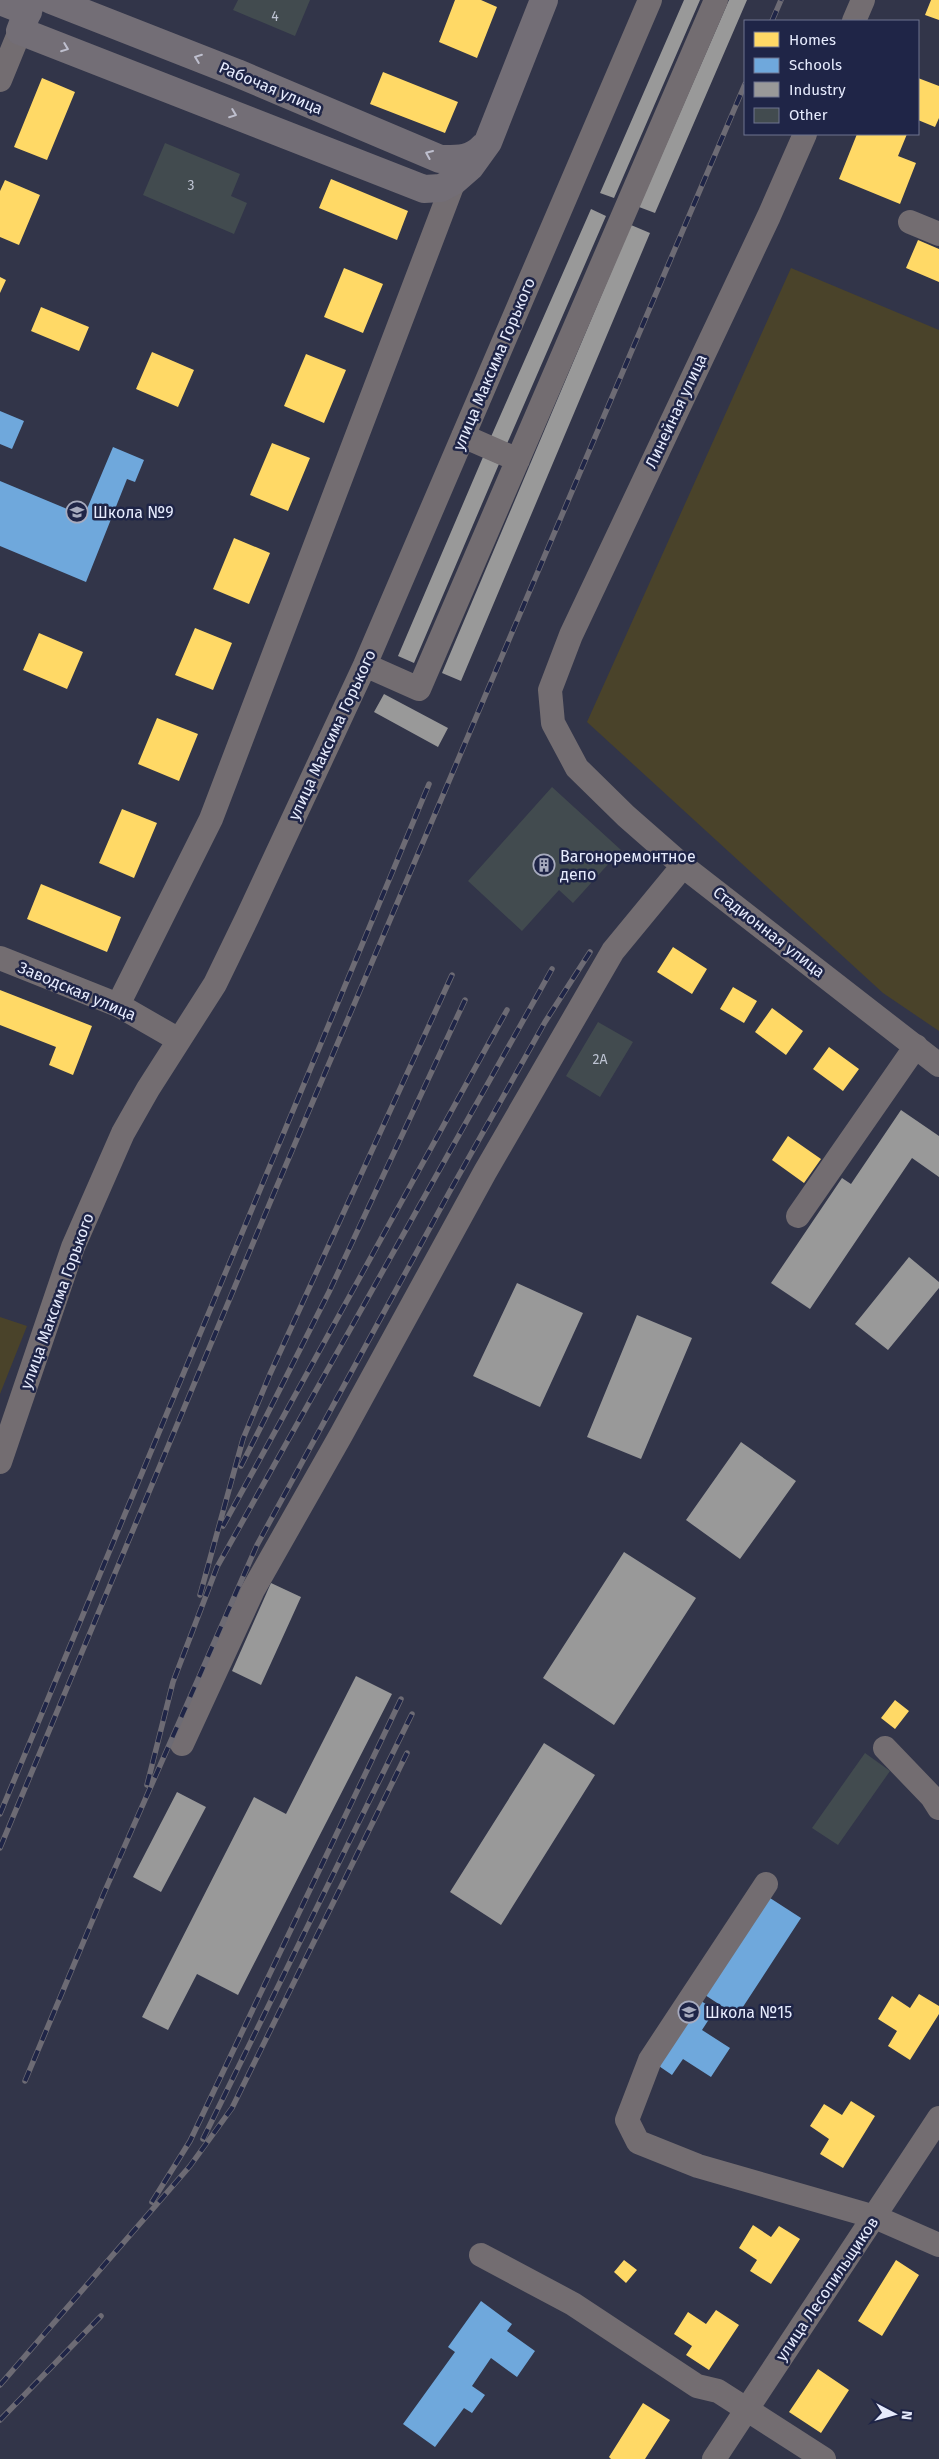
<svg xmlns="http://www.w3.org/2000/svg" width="939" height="2459" font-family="'Fira Sans',sans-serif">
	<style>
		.green { fill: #4a432a }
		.homes { fill: #ffd966 }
		.schools { fill: #6fa8dc }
		.industry { fill: #999 }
		.building { fill: #424b4f }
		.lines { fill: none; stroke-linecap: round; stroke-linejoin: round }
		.minor { stroke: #736d71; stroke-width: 24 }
		.major { stroke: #736e76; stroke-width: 28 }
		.rail-casing { stroke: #6d6b74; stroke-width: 5.5 }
		.rail { stroke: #1f2547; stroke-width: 4; stroke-dasharray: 11; stroke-linecap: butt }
		.oneway { stroke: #bebfce }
		.labels { text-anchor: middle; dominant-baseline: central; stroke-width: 5; stroke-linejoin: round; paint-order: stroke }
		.number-label { font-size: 14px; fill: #bdc3d2 }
		.street-label { font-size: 16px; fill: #e6ebfd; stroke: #1f2547 }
		.poi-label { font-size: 16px; fill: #e6ebfd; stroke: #1f2547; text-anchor: start }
	</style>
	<rect width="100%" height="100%" fill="#323549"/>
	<path class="green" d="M791,268l148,62v701l-56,-38 -296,-271z
		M0,1317l27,9 -27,68z"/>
	<path class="homes" d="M455,0h26l16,7 -20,51 -38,-16z
		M931,0h8v20l-14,-5z
		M383,72l75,30 -13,31 -75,-29z
		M42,78l33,14 -28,68 -33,-13z
		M918,78l21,8v32l-4,9 -17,-7z
		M857,134h50l-9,22 18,7 -16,41 -61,-25z
		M331,179l77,32 -11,29 -78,-32z
		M5,180l35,15 -21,50 -19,-8v-46z
		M918,240l21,9v33l-33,-14z
		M344,268l39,16 -20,49 -39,-16z
		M0,277l6,3 -6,13z
		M41,307l48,20 -10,24 -48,-20z
		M152,352l42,18 -16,37 -42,-18z
		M306,354l40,16 -22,53 -40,-17z
		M272,443l38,15 -22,53 -38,-16z
		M234,538l36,15 -21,51 -36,-15z
		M195,628l37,15 -19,47 -38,-15z
		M39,633l44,19 -16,37 -44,-19z
		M157,718l41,16 -19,47 -41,-17z
		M122,809l35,14 -23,55 -35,-15z
		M41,884l80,33 -14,35 -80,-33z
		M673,947l34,22 -15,25 -35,-22z
		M733,987l24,14 -13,22 -24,-14z
		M0,990l92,36 -19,49 -24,-10 7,-18 -56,-22z
		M772,1008l31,23 -17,24 -31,-23z
		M829,1047l30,22 -16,22 -30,-22z
		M788,1136l33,23 -17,24 -32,-23z
		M895,1700l14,11 -14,18 -14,-11z
		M919,1994l20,12v8l-29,46 -22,-14 9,-15 -19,-12 14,-23 18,12z
		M851,2101l24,15 -32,52 -23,-14 9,-15 -19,-13 14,-22 18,11z
		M753,2225l18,12 8,-11 21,13 -29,45 -21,-13 7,-11 -18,-12z
		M624,2260l13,10 -11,13 -12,-11z
		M896,2260l23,15 -37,61 -24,-15z
		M716,2310l23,15 -30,45 -23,-15 6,-9 -18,-12 14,-22 18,12z
		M818,2369l31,21 -28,43 -32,-21z
		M643,2403l27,17 -25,39h-34l-2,-2z"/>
	<path class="schools" d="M0,411l24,10 -12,28 -12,-5z
		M113,447l31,13 -9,22 -8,-3 -41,103 -86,-36v-65l84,35z
		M770,1898l31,20 -64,98 -32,-21z
		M695,1997l20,13 -13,20 28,18 -19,29 -28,-18 -11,16 -19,-13z
		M481,2301l31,23 -5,7 28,20 -18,26 -26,-19 -19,28 13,9 -13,18 -8,-5 -29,39 -32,-23 52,-72 -7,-5z"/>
	<path class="industry" d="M684,0h16l-86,198 -14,-5z
		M729,0h18l-92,213 -16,-6z
		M591,209l15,7 -100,230 -16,-7z
		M631,225l19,8 -189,448 -19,-8z
		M483,457l16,7 -85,199 -16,-7z
		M384,694l64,34 -10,19 -64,-35z
		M901,1110l38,26v41l-27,-19 -102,151 -39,-26 71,-105 9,6z
		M909,1257l30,25v6l-51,62 -33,-26z
		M517,1283l66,30 -43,94 -67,-31z
		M637,1315l55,23 -51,121 -54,-22z
		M741,1442l55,39 -56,78 -54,-39z
		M624,1552l72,46 -82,127 -71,-47z
		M271,1583l30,14 -40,88 -29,-14z
		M356,1676l36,18 -154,301 -41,-21 -29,56 -26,-13 112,-220 32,17z
		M544,1743l51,32 -94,150 -51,-33z
		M177,1792l29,15 -45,85 -28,-15z"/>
	<path class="building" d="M238,0h72l-15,36 -62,-26z
		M165,143l75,31 -9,22 16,7 -13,31 -91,-39z
		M552,787l69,63 -48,53 -14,-13 -37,41 -54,-50z
		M598,1022l35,20 -33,55 -34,-21z
		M865,1753l25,18 -52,74 -26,-17z"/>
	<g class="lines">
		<path class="minor" d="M854,21l9,-21
			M0,80l20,-49
			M805,134l-36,82 -198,419 -21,55 3,33 24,45 49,48 57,50 256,199
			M910,222l29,12
			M463,436l55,24
			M365,665l54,24 297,-689
			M0,958l118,47 61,35
			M118,1005l93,-186 243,-638
			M798,1216l118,-170
			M0,1462l73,-215 50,-114 25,-44 67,-105 32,-66 118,-253 285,-665
			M182,1744l71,-154 88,-155 144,-263 128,-221 70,-85
			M885,1748l47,49 7,11
			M766,1884l-116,176 -23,60 11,22 60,24 177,51 64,28
			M481,2255l92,49 124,82 21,5 106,68
			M714,2459l225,-341"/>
		<path class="major" d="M32,0l-12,31 404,158 17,-1 13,-7 16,-14 18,-25 56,-142
			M51,0l186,73 203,86c17,0 31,1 43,-12
			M0,1l28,11"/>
		<g class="rail-casing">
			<path id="rail" d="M772,21l9,-21
				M241,1466l88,-174 136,-292
				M223,1526l284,-516
				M200,1595l43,-156 27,-65 182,-399
				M147,1785l26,-103 44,-115 335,-598
				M0,1814l429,-1030
				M0,1848l274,-655 471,-1109
				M25,2081l79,-188 153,-348 193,-354 95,-169 45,-70
				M203,2139l209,-425
				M152,2202l38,-61 211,-442
				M0,2385l190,-219 42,-58 175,-355
				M0,2420l101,-104"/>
		</g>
		<use href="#rail" class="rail"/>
	</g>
	<defs><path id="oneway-chevron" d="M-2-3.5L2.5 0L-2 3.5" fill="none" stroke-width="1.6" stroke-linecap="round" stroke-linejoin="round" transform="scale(1.25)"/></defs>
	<g class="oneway">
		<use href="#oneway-chevron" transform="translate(65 48) rotate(21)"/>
		<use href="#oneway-chevron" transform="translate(198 58) rotate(-159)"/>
		<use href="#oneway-chevron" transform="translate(233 114) rotate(21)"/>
		<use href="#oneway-chevron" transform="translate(429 154) rotate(-157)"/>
	</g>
	<defs>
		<g id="school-ring" transform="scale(1.125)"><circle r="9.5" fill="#1f2547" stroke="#a7abbe" stroke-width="1.5"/><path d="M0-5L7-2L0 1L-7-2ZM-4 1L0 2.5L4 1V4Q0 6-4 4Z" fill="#a7abbe"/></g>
		<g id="building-ring" transform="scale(1.125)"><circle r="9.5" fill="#1f2547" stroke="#a7abbe" stroke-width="1.5"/><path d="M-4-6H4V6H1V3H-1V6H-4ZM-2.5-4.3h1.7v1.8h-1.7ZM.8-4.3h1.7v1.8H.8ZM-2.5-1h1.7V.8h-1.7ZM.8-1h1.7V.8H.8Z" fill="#a7abbe"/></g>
	</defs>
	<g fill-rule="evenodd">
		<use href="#school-ring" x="77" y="512"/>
		<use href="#building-ring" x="544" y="865"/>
		<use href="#school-ring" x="689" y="2012"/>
	</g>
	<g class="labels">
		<g class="number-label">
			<text x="275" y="16">4</text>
			<text x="191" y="185">3</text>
			<text x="600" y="1059">2А</text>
		</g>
		<g class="street-label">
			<text transform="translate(271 88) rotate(23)">Рабочая улица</text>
			<text transform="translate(494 364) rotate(-67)">улица Максима Горького</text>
			<text transform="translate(676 411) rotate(-65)">Линейная улица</text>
			<text transform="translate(332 735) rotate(-65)">улица Максима Горького</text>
			<text transform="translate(769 932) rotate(38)">Стадионная улица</text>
			<text transform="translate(77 991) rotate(23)">Заводская улица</text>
			<text transform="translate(57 1301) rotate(-70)">улица Максима Горького</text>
			<text transform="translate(827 2289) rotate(-56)">улица Лесопильщиков</text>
		</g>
		<g class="poi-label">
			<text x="93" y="512">Школа №9</text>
			<text x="560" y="856">Вагоноремонтное<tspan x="560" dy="18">депо</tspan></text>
			<text x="705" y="2012">Школа №15</text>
		</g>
	</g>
	<rect x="744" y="20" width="175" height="115" fill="#1f2547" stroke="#6f7490"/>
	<rect x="754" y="32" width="25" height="15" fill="#ffd966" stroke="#6f7490"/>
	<text x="789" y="45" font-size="15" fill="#e6ebfd">Homes</text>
	<rect x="754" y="58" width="25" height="15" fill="#6fa8dc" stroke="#6f7490"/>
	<text x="789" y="70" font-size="15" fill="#e6ebfd">Schools</text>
	<rect x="754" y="82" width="25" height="15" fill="#999999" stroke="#6f7490"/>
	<text x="789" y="95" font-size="15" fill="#e6ebfd">Industry</text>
	<rect x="754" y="108" width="25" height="15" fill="#424b4f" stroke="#6f7490"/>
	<text x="789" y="120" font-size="15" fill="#e6ebfd">Other</text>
	<g transform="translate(894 2414) rotate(96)" stroke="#1f2547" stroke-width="4" paint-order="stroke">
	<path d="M0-4L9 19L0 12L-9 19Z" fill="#e6ebfd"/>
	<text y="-8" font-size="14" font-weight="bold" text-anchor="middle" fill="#e6ebfd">N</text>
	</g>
</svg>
